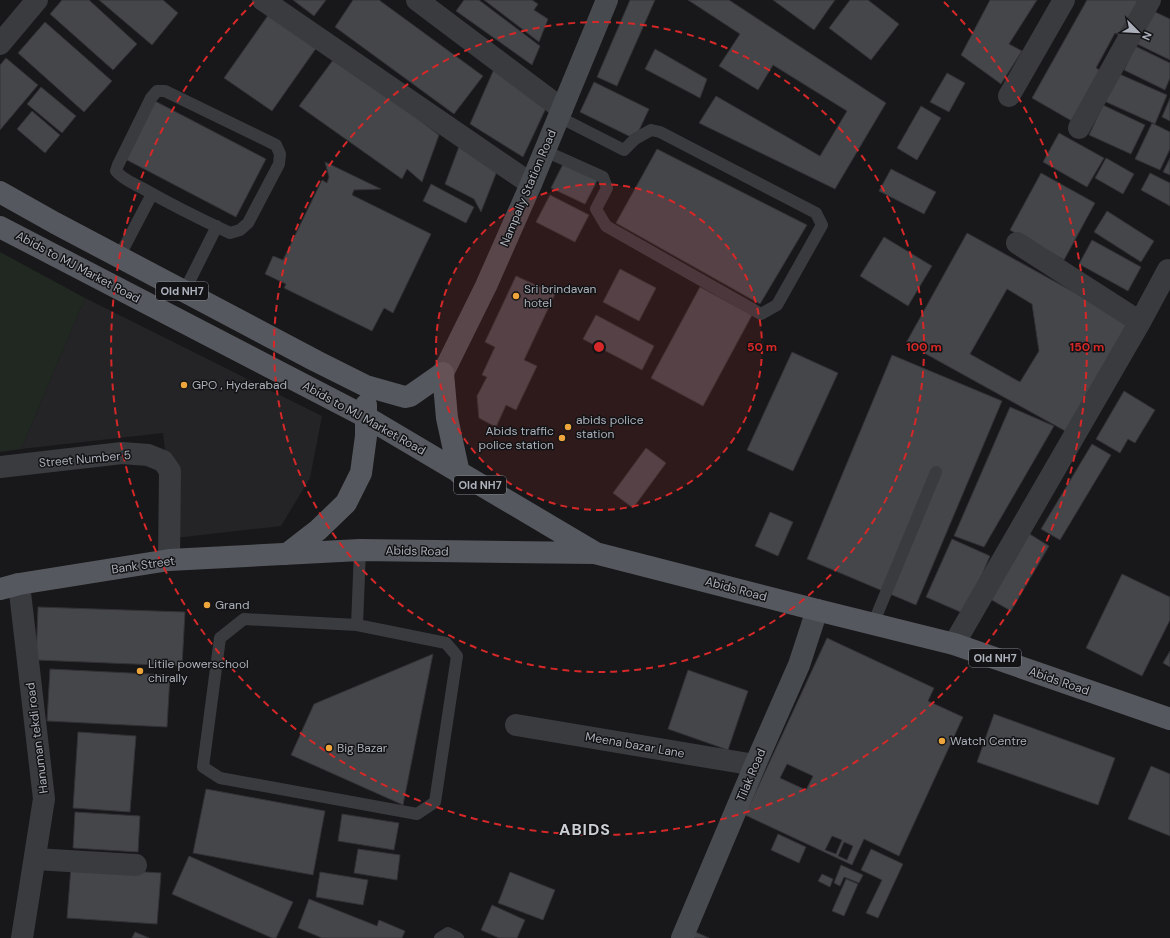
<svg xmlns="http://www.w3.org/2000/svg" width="1170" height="938" font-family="'DM Sans',sans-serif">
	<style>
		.built { fill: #242427 }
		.green { fill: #202821 }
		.building { fill: #45464a; stroke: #323236; fill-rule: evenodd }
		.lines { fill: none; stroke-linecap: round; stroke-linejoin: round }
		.service { stroke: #393b3f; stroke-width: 12 }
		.minor { stroke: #393b3f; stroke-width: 22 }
		.tertiary { stroke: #393b3f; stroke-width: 22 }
		.secondary { stroke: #474a4f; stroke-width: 22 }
		.primary { stroke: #55585e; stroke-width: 22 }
		.ring { fill: none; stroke: #d62828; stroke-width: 2; stroke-dasharray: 7 5 }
		.poi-dot { fill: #eea53c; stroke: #131315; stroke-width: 1.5 }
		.labels { text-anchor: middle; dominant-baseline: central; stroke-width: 3; stroke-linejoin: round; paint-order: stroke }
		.shield { fill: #131315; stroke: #7d8188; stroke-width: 1 }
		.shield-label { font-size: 11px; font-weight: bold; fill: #abb0ba }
		.street-label { font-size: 12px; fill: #abb0ba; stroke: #131315 }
		.poi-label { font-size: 12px; fill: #abb0ba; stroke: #131315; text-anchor: start }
		.district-label { font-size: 16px; font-weight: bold; letter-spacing: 1px; fill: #cccfd6; stroke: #131315 }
		.centre { fill: #d62828; stroke: #131315; stroke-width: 2 }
		.ring-label { font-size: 12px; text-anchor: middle; font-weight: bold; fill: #d62828; stroke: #131315; stroke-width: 3; stroke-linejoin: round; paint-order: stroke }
	</style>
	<rect width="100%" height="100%" fill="#18181a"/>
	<path class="built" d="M85,298l237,118 -12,62 -29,48 -106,12 -12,-105 -142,16z"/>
	<path class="green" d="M0,252l85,46 -64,151 -21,3z"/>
	<path class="building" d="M62,0h27l48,44 -24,26 -63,-56z
		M99,0h64l15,13 -26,32z
		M293,0h33l-12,16z
		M353,0h26l104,76 -29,38 -119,-87z
		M464,0h15l61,46 -8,19 -76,-54z
		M484,0h48l6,4 -4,6 14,9 -9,23z
		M630,0h25l-38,86 -20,-9z
		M688,0h41l157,103 -51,86 -136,-66 17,-27 104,60 27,-45 -74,-46 -15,25 -39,-24 21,-32z
		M773,0h62l-21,30z
		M850,0h18l31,24 -28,36 -42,-32z
		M990,0h47l-28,44 13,7 -21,33 -40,-29z
		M1087,0h61l-22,39 -11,-6 -19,35 10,5 -29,51 -45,-26z
		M1149,9l21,10v41l-37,-18z
		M269,14l48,33 -45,64 -48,-33z
		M45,22l67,59 -28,31 -66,-59z
		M1135,46l35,17v15l-5,12 -41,-20z
		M655,49l52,30 -7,19 -55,-29z
		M336,56l103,79 -17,47 -15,-13 -5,10 -103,-73z
		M6,58l32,27 -38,45v-65z
		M494,69l53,37 -24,51 -53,-33z
		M947,73l18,10 -16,29 -19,-10z
		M1117,73l50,22 -12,29 -51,-23z
		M594,82l55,27 -14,30 -55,-27z
		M41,87l35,29 -14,17 -35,-29z
		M1170,98v23l-8,-4z
		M155,101l111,58 -30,58 -111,-58z
		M1103,105l42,20 -14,29 -42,-19z
		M921,106l20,12 -24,42 -20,-12z
		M32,111l28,24 -15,18 -28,-24z
		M1152,123l18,9v17l-10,21 -25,-11z
		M1059,133l45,25 -17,29 -44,-25z
		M460,144l39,22 -18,46 -7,-13 -29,-15z
		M657,149l150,76 -47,79 -144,-81z
		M1106,158l28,16 -11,20 -28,-16z
		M1170,158v17l-7,-3z
		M325,162l56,27 -27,1 -2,5 79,39 -38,79 -9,-5 -12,23 -88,-43 2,-4 -21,-10 8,-18 10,4 39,-80 5,3 2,-6z
		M564,162l34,17 -13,25 -34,-16z
		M891,169l45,23 -12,22 -45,-23z
		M1041,173l54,30 -31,57 -54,-30z
		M1150,173l20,10v23l-29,-16z
		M431,184l43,23 -8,16 -43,-22z
		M550,195l39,20 -14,27 -39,-20z
		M1107,211l47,30 -13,21 -47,-30z
		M967,233l161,89 -61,110 -161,-89zM1007,289l25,15 7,47 -19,31 -50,-28z
		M884,237l48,29 -24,40 -48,-30z
		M1092,240l49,27 -13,24 -49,-27z
		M620,269l36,19 -17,33 -36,-19z
		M516,276l39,18 -31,66 13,6 -21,44 -10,-5 -10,22 -17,-9 -2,-22 10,-19 -5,-2 13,-28 -10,-5z
		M700,287l52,28 -49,91 -52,-28z
		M596,315l58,31 -12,24 -59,-31z
		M792,352l46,21 -45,98 -46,-21z
		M892,355l110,46 -86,204 -109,-46z
		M1124,391l31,19 -20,33 -7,-4 -8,14 -24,-14z
		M1010,407l44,19 -70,121 -30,-11z
		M1092,444l19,11 -51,85 -19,-11z
		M646,448l20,15 -33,45 -20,-15z
		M770,512l23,10 -15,34 -23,-10z
		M1028,533l21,13 -38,65 -21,-12z
		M952,539l38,17 -25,58 -39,-17z
		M1122,574l48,23v23l-28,56 -56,-28z
		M38,607l147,5 -3,54 -146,-6z
		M827,638l107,50 -6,13 35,16 -64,139 -35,-17 -12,26 -107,-50z
		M1170,651v16l-7,-4z
		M433,654l-30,151 -112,-50 23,-51z
		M50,669l120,6 -3,52 -120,-6z
		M688,670l60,21 -20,59 -60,-21z
		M994,714l121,44 -17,47 -121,-43z
		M78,732l58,4 -6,76 -57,-4z
		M787,764l26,12 -7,14 -26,-12z
		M1151,766l19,8v62l-42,-17z
		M206,789l119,22 -12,64 -120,-22z
		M75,812l65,4 -2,36 -65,-4z
		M342,814l57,9 -5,27 -56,-9z
		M778,834l28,13 -7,16 -28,-13z
		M832,836l10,4 -6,14 -11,-4z
		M844,842l9,4 -6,14 -9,-4z
		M358,849l42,6 -3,25 -43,-7z
		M871,849l32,15 -25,54 -12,-5 16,-33 -21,-10z
		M189,856l104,46 -17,36h-4l-100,-44z
		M841,865l22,10 -4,8 -15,-6 -4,9 -6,-3z
		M71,867l90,6 -4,51 -90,-6z
		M320,872l48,8 -5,25 -47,-8z
		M510,872l45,18 -12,30 -45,-17z
		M822,874l11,5 -3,8 -12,-6z
		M846,879l12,5 -14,32 -12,-5z
		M309,899l68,27 2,-6 26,11 -3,7h-80l-24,-10z
		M492,905l33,15 -8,18h-18l-18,-8z
		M689,929l20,9h-24z
		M135,932l14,6h-17z"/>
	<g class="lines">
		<path class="service" d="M157,91h8l111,54 4,9 -1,10 -31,59 -8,7 -10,3c-30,-14 -60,-29 -88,-45 -9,-5 -20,-9 -26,-17l2,-6 33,-67z
			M545,151l58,26 4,11 -11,21 10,17 155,88 16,-9 45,-80 -6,-12 -156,-81 -9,-2 -16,9 -11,11 -65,-33
			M119,257l33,-63
			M184,292l33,-66
			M873,624l63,-152
			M357,625l89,18 11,13 -22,146 -18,12 -197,-36 -17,-11 17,-129 24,-19 113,6 3,-75
			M440,938l8,-5 10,5"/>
		<path class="minor" d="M263,0l268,184
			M417,0l145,109
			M0,44l37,-44
			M1009,96l55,-96
			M1079,128l71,-128
			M1140,322l28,-52
			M0,467l122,-14 26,2 15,6 7,10 -1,89
			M954,644l186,-322 -123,-79
			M516,725l239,40
			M35,859l101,6"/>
		<path class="tertiary" d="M19,584l25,215 -22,139"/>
		<path class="secondary" d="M443,373l43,-87 45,-102 76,-184
			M682,938l73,-173 44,-100 18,-55"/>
		<path class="primary" d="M0,192l55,31 261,138 50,25 39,11 5,-1 33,-23 4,45 12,55
			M0,227l366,190 228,135
			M287,554l31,-24 28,-27 15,-30 5,-37v-31
			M0,589l19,-5 150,-24 191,-10 235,3 222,57 137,34 216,75"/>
	</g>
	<circle cx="599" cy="347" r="163" fill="#d62828" fill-opacity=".12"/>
	<g class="ring">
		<circle cx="599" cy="347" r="163"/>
		<circle cx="599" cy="347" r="325"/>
		<path d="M944 2A488 488 0 1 1 254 2"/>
	</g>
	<g class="poi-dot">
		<circle cx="516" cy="296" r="4"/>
		<circle cx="184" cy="385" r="4"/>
		<circle cx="568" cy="427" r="4"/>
		<circle cx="562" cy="438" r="4"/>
		<circle cx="207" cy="605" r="4"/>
		<circle cx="140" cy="671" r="4"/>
		<circle cx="942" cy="741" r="4"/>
		<circle cx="329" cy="748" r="4"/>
	</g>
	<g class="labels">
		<g class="shield">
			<rect x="156" y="282" width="52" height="18" rx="3"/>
			<rect x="454" y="476" width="52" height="18" rx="3"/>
			<rect x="969" y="649" width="52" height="18" rx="3"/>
		</g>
		<g class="shield-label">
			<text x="182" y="291">Old NH7</text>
			<text x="480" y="485">Old NH7</text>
			<text x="995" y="658">Old NH7</text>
		</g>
		<g class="street-label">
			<text transform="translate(528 188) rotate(-67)">Nampally Station Road</text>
			<text transform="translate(78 267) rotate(28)">Abids to MJ Market Road</text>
			<text transform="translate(364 418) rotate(29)">Abids to MJ Market Road</text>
			<text transform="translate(85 459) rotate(-5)">Street Number 5</text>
			<text transform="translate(417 551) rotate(1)">Abids Road</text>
			<text transform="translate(143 565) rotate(-8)">Bank Street</text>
			<text transform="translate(736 589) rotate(15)">Abids Road</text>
			<text transform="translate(1059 681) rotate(19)">Abids Road</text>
			<text transform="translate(37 738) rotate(-97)">Hanuman tekdi road</text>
			<text transform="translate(635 745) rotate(10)">Meena bazar Lane</text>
			<text transform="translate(751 775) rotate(-67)">Tilak Road</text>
		</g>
		<g class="poi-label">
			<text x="524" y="289">Sri brindavan<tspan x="524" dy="14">hotel</tspan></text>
			<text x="192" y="385">GPO , Hyderabad</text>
			<text x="576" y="420">abids police<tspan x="576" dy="14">station</tspan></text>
			<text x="554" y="431" text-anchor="end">Abids traffic<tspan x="554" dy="14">police station</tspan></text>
			<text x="215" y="605">Grand</text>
			<text x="148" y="664">Litile powerschool<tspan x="148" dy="14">chirally</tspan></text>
			<text x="950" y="741">Watch Centre</text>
			<text x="337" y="748">Big Bazar</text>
		</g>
		<g class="district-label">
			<text x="585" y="829">ABIDS</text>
		</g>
	</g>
	<circle cx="599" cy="347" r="6" class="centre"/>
	<g class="ring-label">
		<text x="762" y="351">50 m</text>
		<text x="924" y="351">100 m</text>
		<text x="1087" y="351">150 m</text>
	</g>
	<g transform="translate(1138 32) rotate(114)" stroke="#131315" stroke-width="3" paint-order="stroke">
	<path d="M0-3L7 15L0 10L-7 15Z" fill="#abb0ba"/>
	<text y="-6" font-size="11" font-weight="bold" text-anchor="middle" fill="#abb0ba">N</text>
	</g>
</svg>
